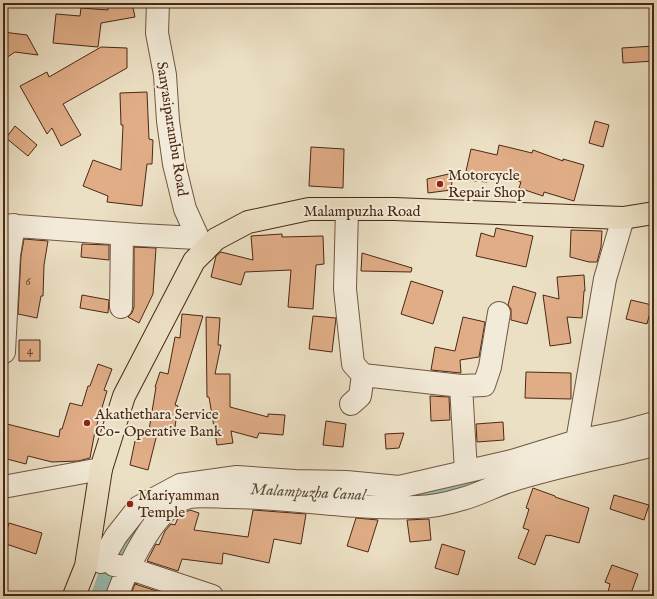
<svg xmlns="http://www.w3.org/2000/svg" width="657" height="599" font-family="'IM FELL English',serif">
	<style>
		.lines { fill: none; stroke-linecap: round; stroke-linejoin: round }
		.canal { stroke: #99bdb0; stroke-width: 18 }
		.building { fill: #e0ad87; stroke: #4a2815 }
		.minor-casing { stroke: #725641; stroke-width: 24 }
		.major-casing { stroke: #4a2815; stroke-width: 24 }
		.minor { stroke: #f3ebd9; stroke-width: 22 }
		.major { stroke: #ece0c4; stroke-width: 22 }
		.poi-dot { fill: #8f2418; stroke: #f3ebd9; stroke-width: 1.5 }
		.labels { text-anchor: middle; dominant-baseline: central; stroke-width: 4; stroke-linejoin: round; paint-order: stroke }
		.number-label { font-size: 13px; fill: #704932 }
		.street-label { font-size: 15px; fill: #4a2815; stroke: #f3ebd9 }
		.poi-label { font-size: 15px; fill: #4a2815; stroke: #f3ebd9; text-anchor: start }
		.water-label { font-size: 16px; font-style: italic; fill: #5e4d3c; stroke: #f3ebd9 }
	</style>
	<rect width="100%" height="100%" fill="#ece0c4"/>
	<filter id="stains"><feTurbulence type="fractalNoise" baseFrequency=".005" numOctaves="4"/><feColorMatrix values="0 0 0 0 .2 0 0 0 0 .09 0 0 0 0 .02 0 0 0 .5 -.17"/></filter>
	<radialGradient id="worn" r=".72"><stop offset=".6" stop-color="#630" stop-opacity="0"/><stop offset="1" stop-color="#630" stop-opacity=".3"/></radialGradient>
	<g class="lines">
		<path class="canal" d="M404,495l35,-5 64,-14
			M100,596l10,-29 17,-33 17,-16 24,-17"/>
	</g>
	<path class="building" d="M107,3h25l3,14 -34,6 -3,24 -45,-4 3,-29 24,2 1,-8 27,2z
		M3,32l24,3 11,20 -23,-3 -12,8z
		M654,46v15l-31,2 -1,-15z
		M101,47l26,1v20l-64,36 18,31 -20,11 -9,-18 -5,6 -27,-48 27,-14 2,5z
		M147,92l2,47 4,1 -1,24h-5l-5,42 -35,-4 1,-6 -25,-10 10,-26 28,10 2,-45h-2l-1,-32z
		M595,121l14,4 -6,22 -14,-4z
		M15,126l22,19 -9,11 -22,-18z
		M499,145l33,8 1,-3 30,11v-2l21,6 -10,36 -30,-9 -1,4 -24,-8 2,-6 -34,-8v8l-23,-2 7,-31 26,6z
		M311,147l33,2 -1,39 -34,-2z
		M453,173l-2,17 -23,3 -1,-14z
		M496,228l37,8 -7,31 -50,-11 5,-23 13,4z
		M571,230l31,1 -1,16 -4,15h-8l-19,-5z
		M282,234v3l41,-1 1,28 -8,1 -3,44 -25,-2 3,-37 -46,2 -4,13 -30,-8 5,-21 5,-4 32,8 -2,-24z
		M24,239l24,2 -4,24 -1,31h-2l-4,22 -19,-4 3,-58z
		M82,244l27,1v15l-28,-3z
		M134,247l22,1 -3,46 -14,29 -11,-6 4,-4 2,-6z
		M362,253l50,15 -1,4 -50,-1z
		M584,275l1,16h-1l-2,27 -15,-1 4,26 -21,3 -7,-51 16,4 -2,-22z
		M411,281l32,10 -10,33 -32,-10z
		M513,286l23,7 -9,31 -16,-4v-11l-3,-4z
		M82,295l27,5 -1,13 -28,-5z
		M631,300l21,5 -5,19 -21,-5z
		M182,314l21,2 -28,89 3,1 -4,28 -25,-4 7,-43h-1l5,-15 8,2 7,-37 5,1z
		M313,316l23,2 -4,34 -23,-3z
		M206,317l14,1 -2,27h3l-6,29h15v33l38,10v-3l17,1 -2,20 -24,-2 -2,5 -26,-7 2,12 -16,2 -8,-48h-2z
		M463,317l22,5 -6,35 -19,3 1,13 -30,-3 4,-23 20,4z
		M19,340h21v21h-21z
		M98,364l14,5 -8,21 3,1 -12,40 -5,27 -12,3 -26,1 -24,-6 -2,8 -23,-6v-35l56,14 1,-8h2l8,-26 12,3 6,-20h2z
		M526,372l45,1v26l-46,-1z
		M430,396l19,1 1,23 -19,1z
		M326,421l20,3 -3,23 -20,-2z
		M503,422l1,18 -27,2 -1,-18z
		M141,430l16,4 -9,36 -18,-5 5,-24 4,1z
		M404,433l-5,15 -13,1 -1,-15z
		M533,488l22,8v1l34,11 -10,35 -30,-8v1l-3,-1 -11,30 -17,-7 11,-28 -6,-2 6,-19 -3,-1z
		M614,495l35,10 -5,15 -34,-11z
		M190,510l9,3 -5,17 54,7 5,-27 53,4 -5,30 -27,-5 -5,24 -46,-10 -1,11 -40,-5 -4,12 -31,-10 9,-17 3,1 6,-14 6,-7 4,1 3,-7 6,-5z
		M356,518l22,2 -10,32 -21,-6z
		M429,519l2,21 -21,2 -3,-22z
		M9,523l33,10 -6,21 -33,-11z
		M442,544l23,7 -7,24 -23,-7z
		M612,565l26,9 -8,22h-23l3,-12 -5,-2z
		M135,584l37,12h-42z"/>
	<g class="lines">
		<g class="minor-casing">
			<path id="minor" d="M158,3l-1,30 8,42 3,46 6,43 11,45 19,42
				M347,209l-2,80 8,75 10,11 -3,21 -9,8
				M3,225l136,10 58,3
				M121,307l1,-73
				M4,352l5,-97 5,-30
				M363,375l98,11 23,-1 6,-18 9,-54
				M461,386l5,85
				M580,454l-3,-13 28,-162 18,-61
				M3,487l98,-18
				M101,562l15,-26 23,-29 41,-22 57,-8 58,4 51,1 53,5 113,-26 65,-20 44,-9 33,-9
				M114,565l14,3 84,28
				M117,596c11,-30 39,-92 73,-99 10,-2 29,0 40,0 62,0 124,13 187,10 13,0 32,-4 45,-8 16,-4 32,-13 48,-18 47,-15 96,-24 144,-36"/>
		</g>
		<g class="major-casing">
			<path id="major" d="M74,596l12,-30 15,-97 23,-73 70,-135 22,-22 32,-17 61,-13h85l229,9 31,-5"/>
		</g>
		<use href="#minor" class="minor"/>
		<use href="#major" class="major"/>
	</g>
	<g class="poi-dot">
		<circle cx="440" cy="184" r="4"/>
		<circle cx="87" cy="423" r="4"/>
		<circle cx="130" cy="504" r="4"/>
	</g>
	<g class="labels">
		<g class="number-label">
			<text x="28" y="281">6</text>
			<text x="30" y="350">4</text>
		</g>
		<g class="street-label">
			<text transform="translate(172 129) rotate(81)">Sanyasiparambu Road</text>
			<text x="362" y="211">Malampuzha Road</text>
		</g>
		<g class="poi-label">
			<text x="448" y="175">Motorcycle<tspan x="448" dy="17">Repair Shop</tspan></text>
			<text x="95" y="414">Akathethara Service<tspan x="95" dy="17">Co- Operative Bank</tspan></text>
			<text x="138" y="495">Mariyamman<tspan x="138" dy="17">Temple</tspan></text>
		</g>
		<g class="water-label">
			<text transform="translate(308 493) rotate(3)">Malampuzha Canal</text>
		</g>
	</g>
	<rect width="657" height="599" fill="none" stroke="#ece0c4" stroke-width="16"/>
	<rect x="4" y="4" width="649" height="591" fill="none" stroke="#4a2815" stroke-width="2"/>
	<rect x="8" y="8" width="641" height="583" fill="none" stroke="#4a2815"/>
	<rect width="100%" height="100%" filter="url(#stains)"/>
	<rect width="100%" height="100%" fill="url(#worn)"/>
</svg>
